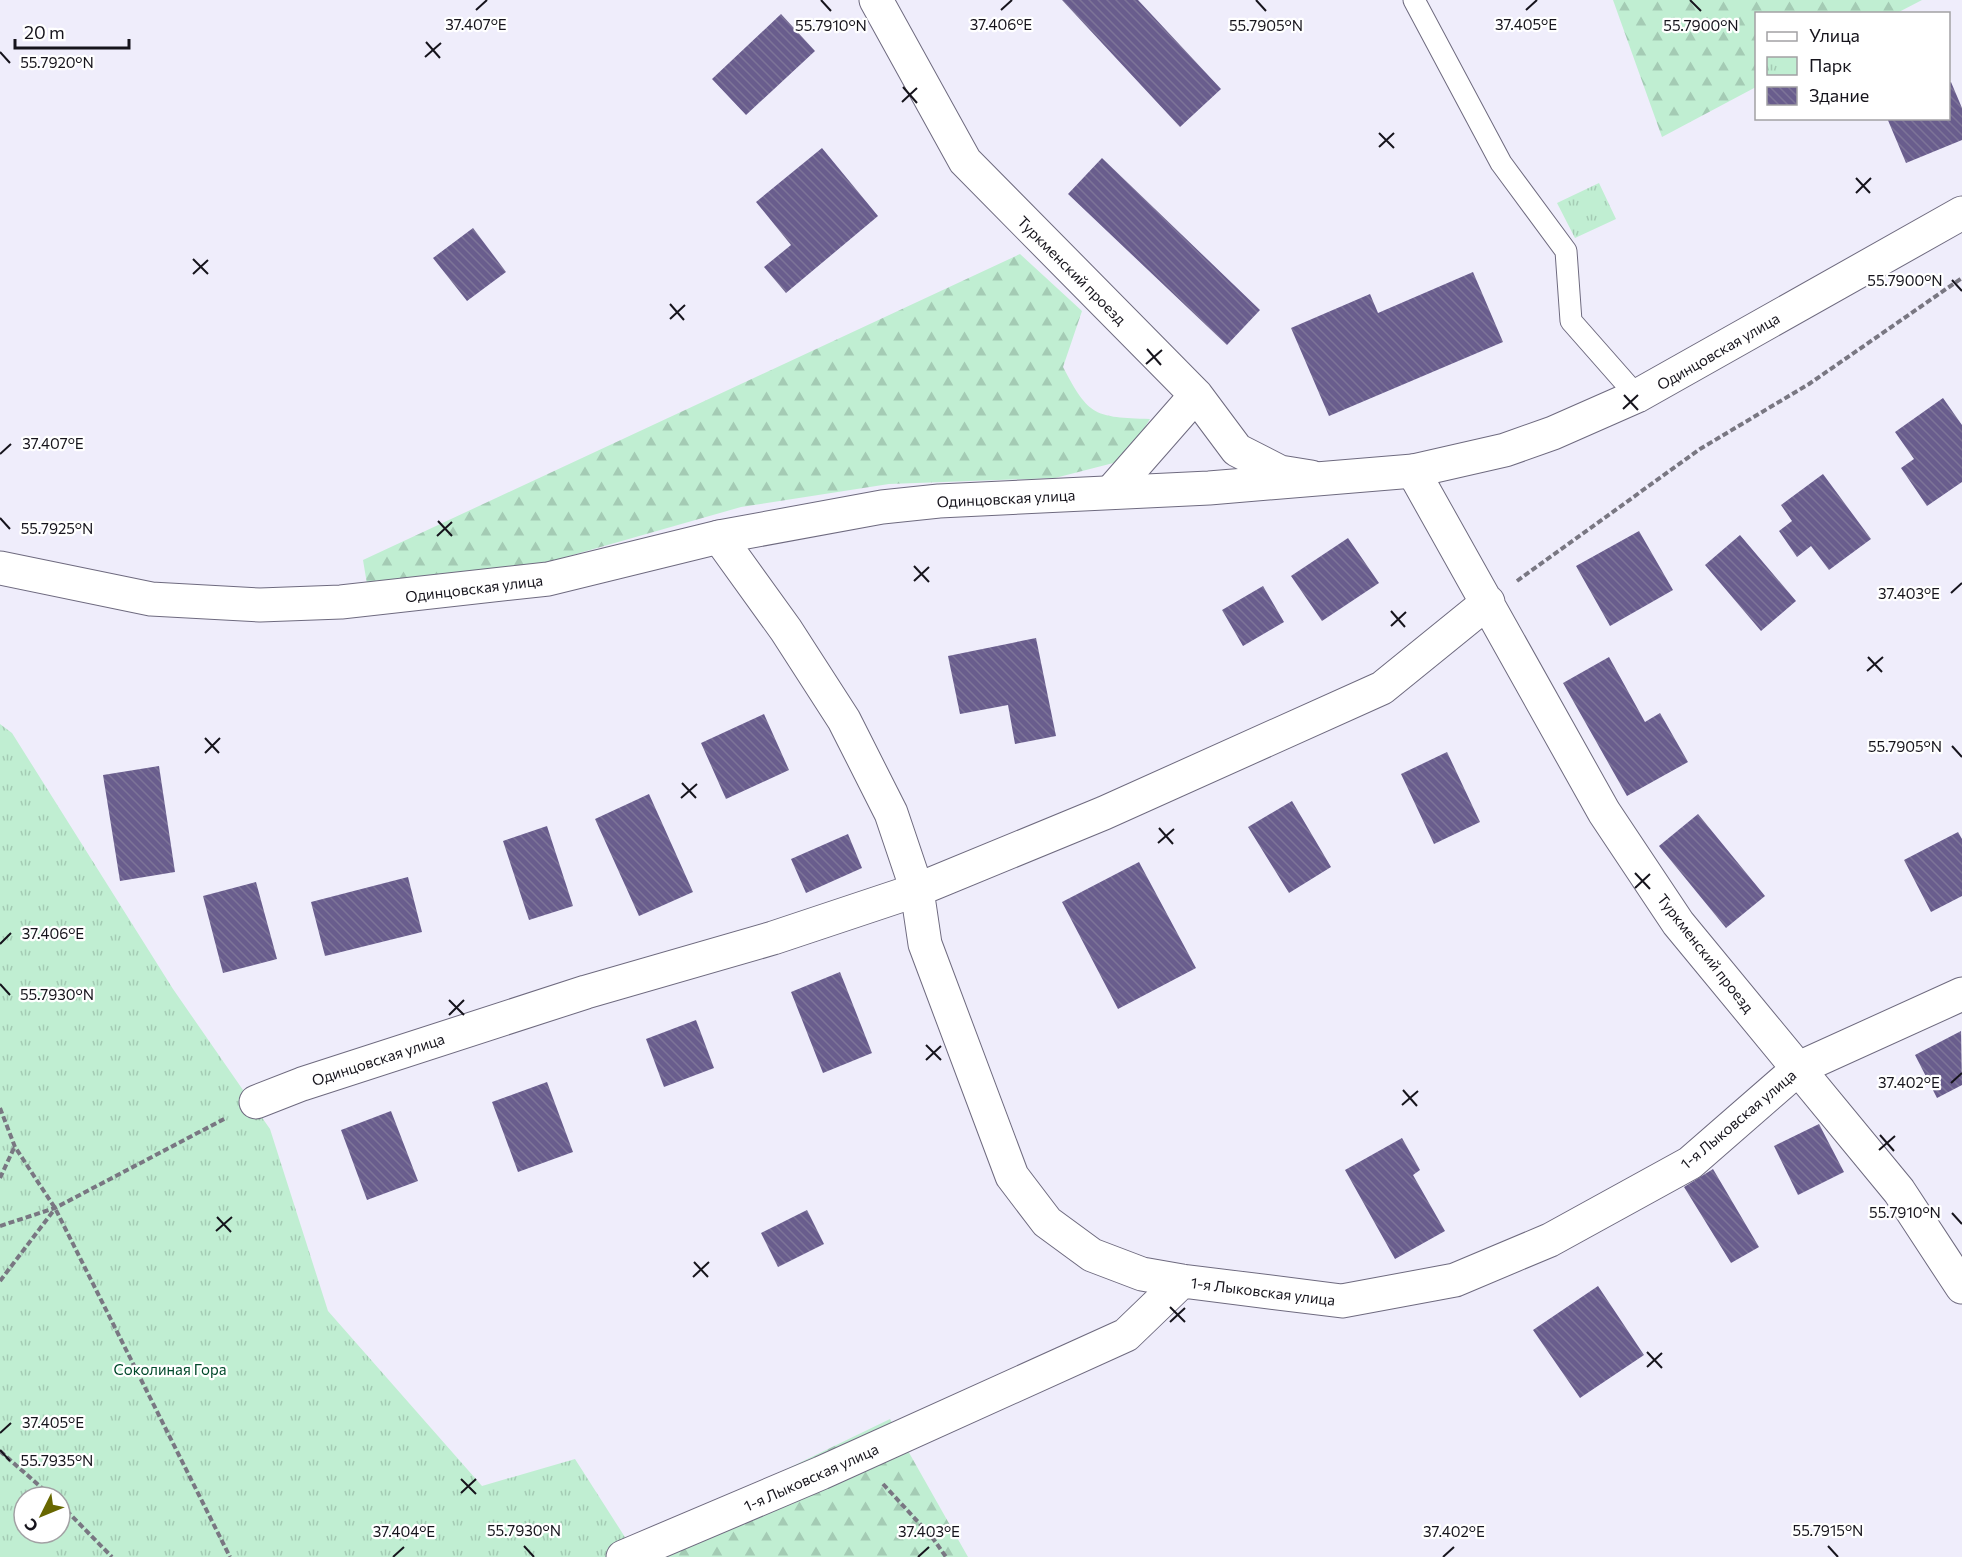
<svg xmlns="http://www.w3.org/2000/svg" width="1962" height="1557" font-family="Commissioner,sans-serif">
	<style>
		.forest { fill: url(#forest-firs) }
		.park { fill: url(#park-tufts); fill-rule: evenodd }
		.pitch { fill: #c0eed2 }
		.building { fill: url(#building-back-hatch) }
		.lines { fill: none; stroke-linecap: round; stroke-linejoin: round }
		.service-casing { stroke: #6e6a7f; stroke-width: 23 }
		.minor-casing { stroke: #6e6a7f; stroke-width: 35 }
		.tertiary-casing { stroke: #6e6a7f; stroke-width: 35 }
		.path { stroke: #797782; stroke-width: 4; stroke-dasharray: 6 3; stroke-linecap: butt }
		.service { stroke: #fff; stroke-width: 21 }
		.minor { stroke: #fff; stroke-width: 33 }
		.tertiary { stroke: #fff; stroke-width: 33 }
		.ticks { fill: none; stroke: #16141c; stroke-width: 2 }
		.labels { text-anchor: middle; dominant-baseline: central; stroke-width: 4.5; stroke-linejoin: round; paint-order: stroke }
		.street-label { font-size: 15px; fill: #16141c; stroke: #fff }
		.park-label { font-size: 15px; fill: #00492b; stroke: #fff }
		.ticks-label { font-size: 15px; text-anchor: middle; fill: #16141c; stroke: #fff; stroke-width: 4.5; stroke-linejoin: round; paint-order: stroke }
	</style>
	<defs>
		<pattern id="forest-firs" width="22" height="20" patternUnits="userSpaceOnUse" patternTransform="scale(1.5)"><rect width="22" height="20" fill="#c0eed2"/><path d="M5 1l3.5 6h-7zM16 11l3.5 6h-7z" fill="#a4cbb4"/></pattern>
		<pattern id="park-tufts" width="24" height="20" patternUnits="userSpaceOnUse" patternTransform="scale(1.5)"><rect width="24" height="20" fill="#c0eed2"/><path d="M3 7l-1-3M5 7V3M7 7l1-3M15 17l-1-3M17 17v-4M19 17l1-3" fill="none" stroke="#a4cbb4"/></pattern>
		<pattern id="building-back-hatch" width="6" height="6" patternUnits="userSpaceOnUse" patternTransform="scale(1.5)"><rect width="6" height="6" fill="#695d8d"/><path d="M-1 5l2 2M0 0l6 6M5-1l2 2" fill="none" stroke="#7d7498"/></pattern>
	</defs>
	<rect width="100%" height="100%" fill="#efedfb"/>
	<path class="forest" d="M1613,0h309l-25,13 -141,1v73l-94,50z
		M1020,254l62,57 -19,56c26,50 32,50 87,52l-25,41 -70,18 -166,6 -148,23 -207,59 -167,18 -4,-24z
		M890,1419l78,138h-354l16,-12z"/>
	<path class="park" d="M1599,183l17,36 -41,19 -18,-35z
		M0,724l12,9 161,256 97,140 58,182 154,175 93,-27 55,86 -16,12h-614zM24,1497h36v36h-36z"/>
	<path class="pitch" d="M22,1538l20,19h-39z"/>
	<path class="building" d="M1062,0h76l83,89 -41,38z
		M781,14l34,37 -69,64 -34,-36z
		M1951,82l11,26v32l-56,23 -19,-45h61v-34z
		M822,148l56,68 -92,77 -22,-26 27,-22 -35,-43z
		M1102,158l158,152 -33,35 -159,-151z
		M473,228l33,44 -39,29 -34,-43z
		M1473,272l30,70 -174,74 -38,-88 79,-34 8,19z
		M1943,398l19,27v57l-35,24 -26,-38 13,-9 -19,-27z
		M1823,474l48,65 -42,31 -18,-24 -14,11 -18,-26 13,-10 -11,-16z
		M1639,531l34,59 -63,36 -34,-60z
		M1740,535l56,66 -35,30 -56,-66z
		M1348,538l31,45 -57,38 -31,-45z
		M1263,586l21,36 -41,24 -21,-36z
		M1036,638l20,98 -41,8 -7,-39 -48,9 -12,-58z
		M1609,657l36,65 15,-9 28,49 -61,34 -64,-113z
		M764,714l25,56 -63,29 -25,-56z
		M1447,752l33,70 -46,22 -33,-70z
		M159,766l16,106 -55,9 -17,-106z
		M649,794l44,98 -54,24 -44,-97z
		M1292,801l39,66 -42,26 -41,-66z
		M1698,814l67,82 -39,32 -67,-82z
		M547,826l26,80 -44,14 -26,-79z
		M1958,832l4,7v57l-31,16 -27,-52z
		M848,834l14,34 -56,25 -15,-34z
		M1139,862l57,106 -78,41 -56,-107z
		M408,877l14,55 -97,24 -14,-54z
		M256,882l21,77 -54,14 -20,-77z
		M840,972l32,81 -49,20 -32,-81z
		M696,1020l18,48 -50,19 -18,-48z
		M1961,1031l1,54 -25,13 -22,-43z
		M547,1082l26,70 -55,20 -26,-70z
		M391,1111l27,70 -51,19 -26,-70z
		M1819,1124l25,48 -46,23 -24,-49z
		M1402,1138l18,32 -7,5 32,56 -50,28 -50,-89z
		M1713,1169l46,78 -28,16 -47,-76z
		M807,1210l17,34 -46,23 -17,-34z
		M1598,1286l46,69 -64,43 -47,-68z"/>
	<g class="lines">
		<g class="service-casing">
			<path id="service" d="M1414,0l87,163 65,88 5,70 66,75"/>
		</g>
		<g class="minor-casing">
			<path id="minor" d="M876,0l89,161 231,234 41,55 43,22 31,5
				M1413,471l191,341 74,111 221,268 63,96
				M1111,492l85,-97
				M719,537l67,93 58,90 47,93 26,77 8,54 87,232 35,46 45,33 50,19 40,7 160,20 113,-21 95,-40 140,-77 109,-95 163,-74
				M256,1102l46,-18 284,-92 187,-54 144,-48 187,-77 278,-125 106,-86
				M623,1557l198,-84 305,-138 56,-54"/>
		</g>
		<g class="tertiary-casing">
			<path id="tertiary" d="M0,568l151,31 109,6 81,-3 207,-23 171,-42 163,-30 57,-6 270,-13 204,-17 92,-21 48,-17 84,-37 325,-183"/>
		</g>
		<path class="path" d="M1517,581l183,-132 109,-65 153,-106
			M0,1108l15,39 40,61 175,349
			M0,1178l14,-30
			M0,1226l55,-18 171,-90
			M0,1281l54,-71
			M0,1451l52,46
			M883,1484l49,53 14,20
			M60,1504l52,53"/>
		<use href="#service" class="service"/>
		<use href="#minor" class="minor"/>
		<use href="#tertiary" class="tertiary"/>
	</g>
	<path class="ticks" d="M821,0l10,11M1256,0l10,11M1690,0l11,11M476,10l11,-10M1001,10l11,-10M1526,10l11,-10M426,42l14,16M0,52l10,11M425,57l16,-14M903,87l14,16M902,102l15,-14M1379,133l15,15M1379,147l15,-14M1856,178l14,15M1856,193l15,-15M193,259l15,15M193,274l15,-14M1952,280l10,11M670,304l14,16M670,319l15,-14M1147,349l14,16M1146,364l16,-14M1624,395l14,15M1623,409l15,-14M0,454l11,-10M0,518l10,11M438,521l14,15M437,536l15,-14M914,566l15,16M914,581l15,-14M1951,593l11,-10M1391,611l14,16M1391,626l15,-14M1868,657l14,15M1867,671l16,-14M205,738l14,15M1952,746l10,11M205,753l15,-15M682,783l14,15M681,798l16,-14M1159,828l14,16M1158,843l16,-14M1635,873l15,16M1635,888l15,-14M0,944l11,-11M0,984l10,11M449,1000l15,15M449,1015l15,-15M926,1045l15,15M926,1060l15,-14M1951,1083l11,-10M1403,1090l14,16M1402,1105l16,-14M1880,1135l14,16M1879,1150l16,-14M1952,1213l10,11M217,1217l14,15M216,1231l16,-14M694,1262l14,15M693,1277l16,-15M1170,1307l15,15M1170,1322l15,-14M1647,1352l15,16M1647,1367l15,-14M0,1433l11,-10M0,1450l10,11M461,1479l15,15M461,1493l15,-14M524,1546l10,11M1828,1546l10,11M393,1557l11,-10M918,1557l11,-10M1443,1557l11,-10"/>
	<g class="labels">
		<g class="street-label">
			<text transform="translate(1072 270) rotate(45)">Туркменский проезд</text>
			<text transform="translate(1718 351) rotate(-30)">Одинцовская улица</text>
			<text transform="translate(1006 498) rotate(-3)">Одинцовская улица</text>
			<text transform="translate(474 588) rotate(-7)">Одинцовская улица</text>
			<text transform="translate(1706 953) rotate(52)">Туркменский проезд</text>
			<text transform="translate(378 1059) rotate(-18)">Одинцовская улица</text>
			<text transform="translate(1738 1119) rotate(-40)">1-я Лыковская улица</text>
			<text transform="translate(1263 1291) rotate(7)">1-я Лыковская улица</text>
			<text transform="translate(811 1477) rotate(-24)">1-я Лыковская улица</text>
		</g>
		<g class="park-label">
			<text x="170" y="1369">Соколиная Гора</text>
		</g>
	</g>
	<g class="ticks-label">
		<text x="476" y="30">37.407°E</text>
		<text x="1001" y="30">37.406°E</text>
		<text x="1526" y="30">37.405°E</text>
		<text x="1266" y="31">55.7905°N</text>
		<text x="1701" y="31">55.7900°N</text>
		<text x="831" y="31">55.7910°N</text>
		<text x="57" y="68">55.7920°N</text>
		<text x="1905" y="286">55.7900°N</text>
		<text x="53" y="449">37.407°E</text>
		<text x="57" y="534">55.7925°N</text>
		<text x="1909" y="599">37.403°E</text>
		<text x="1905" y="752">55.7905°N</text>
		<text x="53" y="939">37.406°E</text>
		<text x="57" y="1000">55.7930°N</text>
		<text x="1909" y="1088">37.402°E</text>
		<text x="1905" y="1218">55.7910°N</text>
		<text x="53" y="1428">37.405°E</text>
		<text x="57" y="1466">55.7935°N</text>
		<text x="524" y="1536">55.7930°N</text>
		<text x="1828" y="1536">55.7915°N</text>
		<text x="404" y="1537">37.404°E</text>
		<text x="929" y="1537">37.403°E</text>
		<text x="1454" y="1537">37.402°E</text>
	</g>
	<rect x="1755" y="12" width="195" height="108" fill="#ffffff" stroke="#a2a1a4" stroke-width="1.5"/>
	<rect x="1767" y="32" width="30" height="9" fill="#ffffff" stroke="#a2a1a4" stroke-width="1.5"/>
	<text x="1809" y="42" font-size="18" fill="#16141c">Улица</text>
	<rect x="1767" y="57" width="30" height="18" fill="url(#park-tufts)" stroke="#a2a1a4" stroke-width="1.5"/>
	<text x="1809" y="72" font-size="18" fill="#16141c">Парк</text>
	<rect x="1767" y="87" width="30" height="18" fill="url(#building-back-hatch)" stroke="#a2a1a4" stroke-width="1.5"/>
	<text x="1809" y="102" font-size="18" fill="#16141c">Здание</text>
	<g transform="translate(42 1515) rotate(227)"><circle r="28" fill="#ffffff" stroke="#a2a1a4" stroke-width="1.5"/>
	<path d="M0-4.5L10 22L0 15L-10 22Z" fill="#686700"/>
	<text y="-9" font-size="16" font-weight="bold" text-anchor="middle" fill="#16141c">С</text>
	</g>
	<path d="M15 39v9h114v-9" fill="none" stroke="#16141c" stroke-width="3"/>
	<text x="24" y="39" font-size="18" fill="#16141c" stroke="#ffffff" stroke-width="4.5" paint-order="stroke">20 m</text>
</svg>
